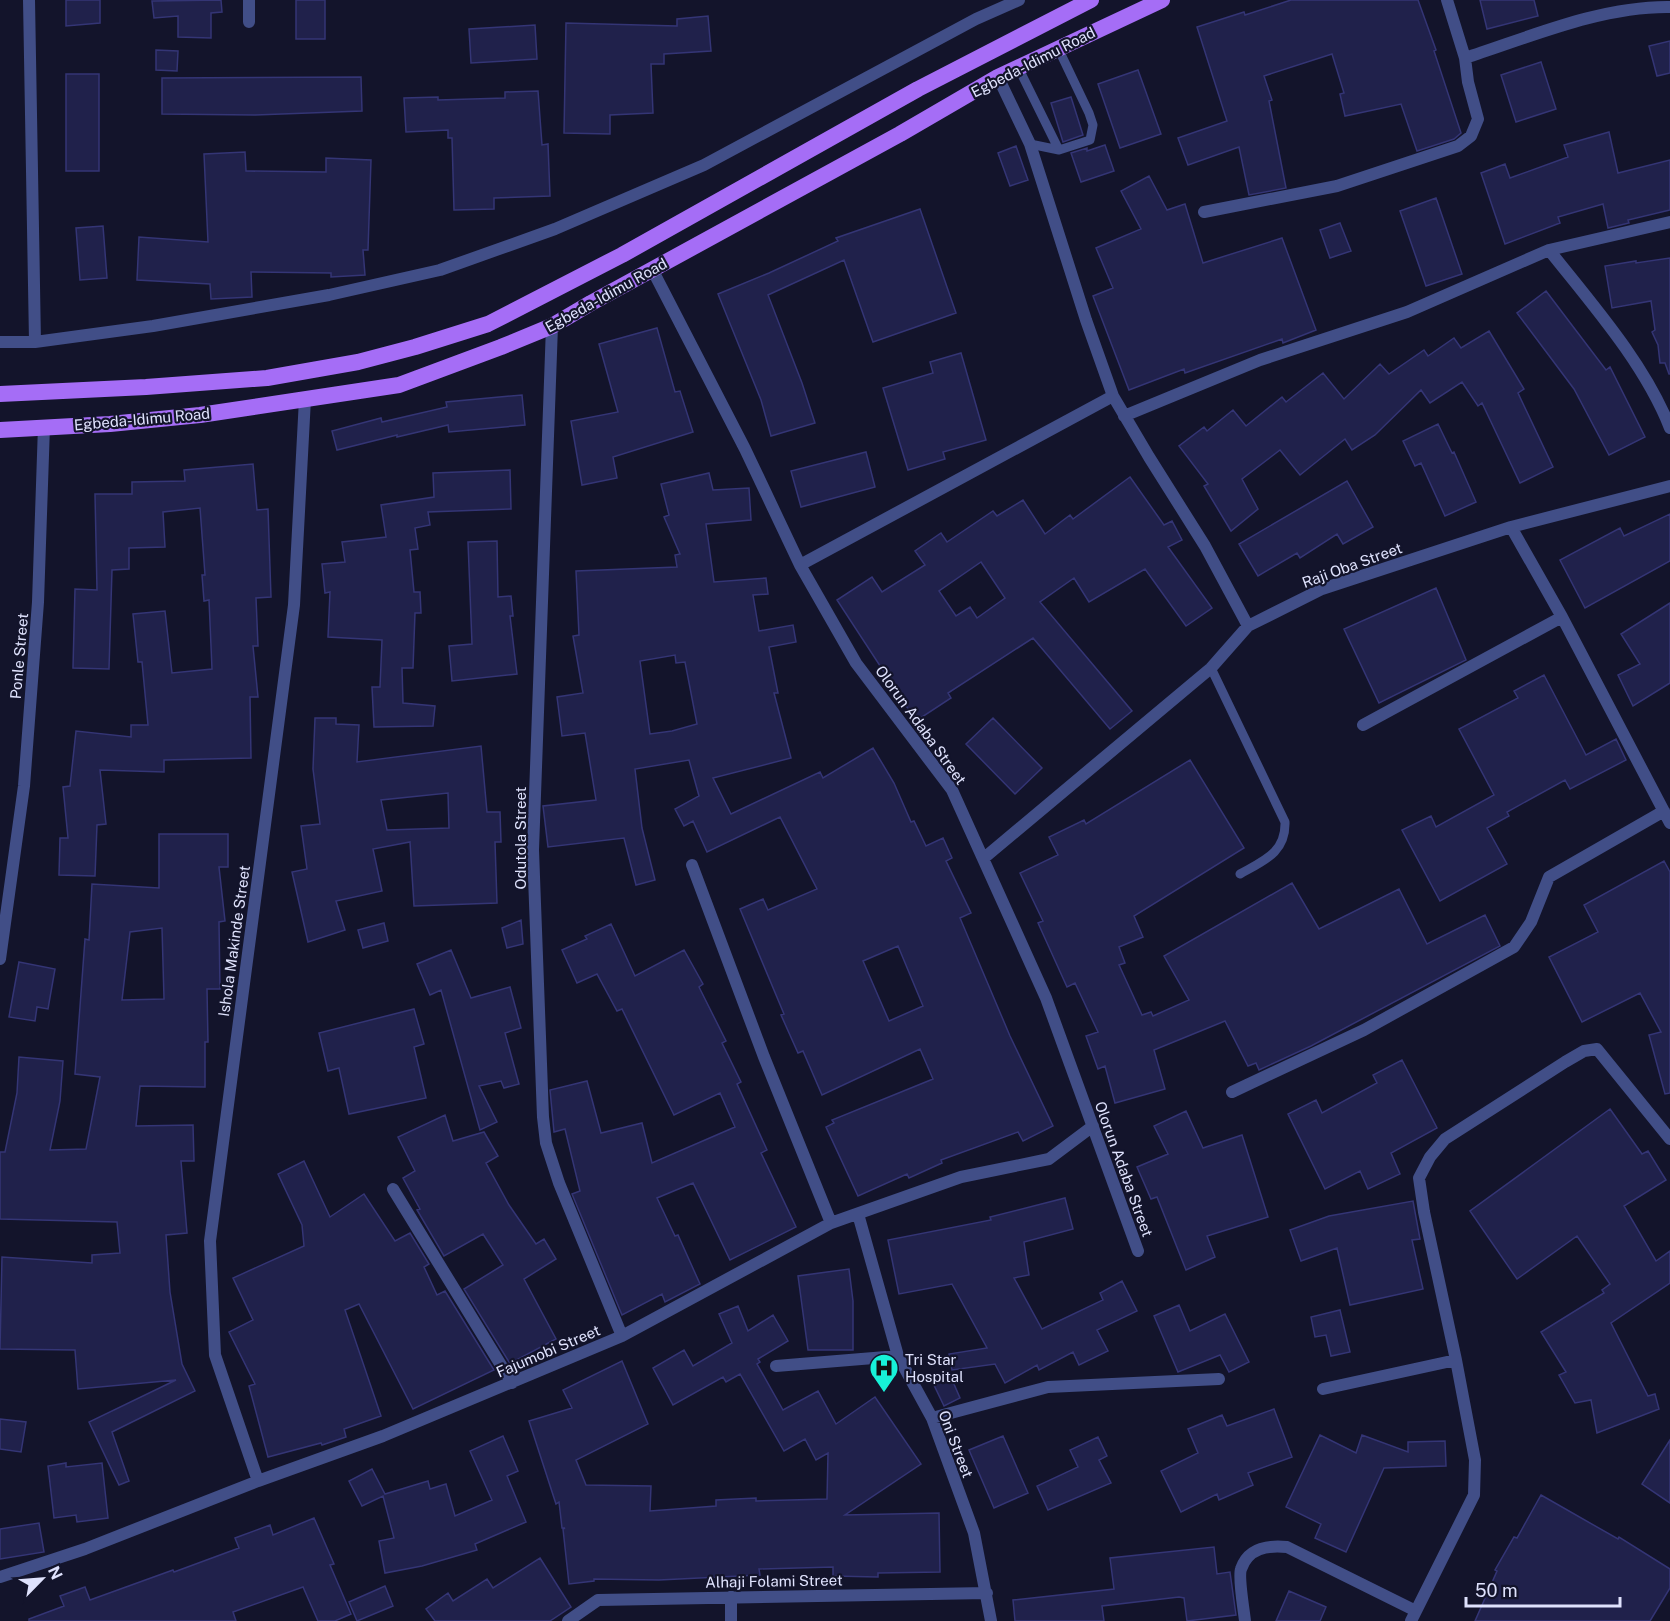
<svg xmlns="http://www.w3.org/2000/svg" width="1670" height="1621" font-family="'Public Sans',sans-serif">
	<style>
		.building { fill: #20214b; stroke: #343575; stroke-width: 1.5; fill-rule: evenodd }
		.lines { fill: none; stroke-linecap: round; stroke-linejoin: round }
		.service { stroke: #414e87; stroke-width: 9 }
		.minor { stroke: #414e87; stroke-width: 12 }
		.primary { stroke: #a56df6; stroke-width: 16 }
		.labels { text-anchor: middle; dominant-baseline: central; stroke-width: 4.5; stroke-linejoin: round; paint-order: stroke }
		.street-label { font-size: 15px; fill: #dfe2fd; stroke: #13142b }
		.poi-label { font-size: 15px; fill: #dfe2fd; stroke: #13142b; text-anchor: start }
	</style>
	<rect width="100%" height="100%" fill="#13142b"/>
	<path class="building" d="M66,0h34v23l-34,3z
		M221,0l1,12 -11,1v25l-33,-1v-21l-24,2 -2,-17z
		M296,0h29v39h-29z
		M1291,0h127l18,50 -2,1 27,82 -7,6 -37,12 -16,-47 -56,12 -5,-22 4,-1 -12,-39 -68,22 8,24 -3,1 17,87 -37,7 -10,-48 -51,18 -10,-27 49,-17 -30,-94 47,-15 1,3z
		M1480,0h54l4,16 -51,13z
		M708,16l3,35 -47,3v10h-13l2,49 -43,2v19l-46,-1 2,-110 111,3v-7z
		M535,25l2,34 -66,4 -2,-34z
		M1670,41v32l-13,3 -8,-30z
		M156,50l22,1 -1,20 -21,-1z
		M1541,62l15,47 -40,13 -15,-47z
		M1138,70l23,64 -41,14 -22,-64z
		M66,74h33v97h-33z
		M361,77l1,34 -107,4 -93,-1v-36z
		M538,91l4,54 6,-1 2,52 -56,2v11l-40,1 -2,-72h-4v-8l-42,2 -2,-34 34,-1v3l67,-2v-6z
		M1071,97l12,38 -20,7 -12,-39z
		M1609,132l9,41 52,-13v50l-42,10 1,3 -21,5 -5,-24 -45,13 2,6 -55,21 -24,-71 24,-9 5,14 58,-21 -4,-12z
		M1105,145l9,26 -33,11 -10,-29 16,-5v3z
		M1016,146l12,34 -18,6 -12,-33z
		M245,152l1,19 80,1v-14l45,2 -3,90h-5l2,25 -34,2v-4l-80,-1 1,25 -41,2 -1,-15 -73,-4 2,-43 69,5 -4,-88z
		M1149,176l18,34 18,-6 18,59 79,-25 34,92 -33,13 -1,-4 -97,34 -1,-4 -55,21 -36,-94 20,-8 -17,-40 45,-19 -20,-38z
		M1436,198l26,76 -36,12 -26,-75z
		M920,209l36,104 -83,29 -29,-82 -76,35 34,88 13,40 -44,13 -10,-36 -43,-106 51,-21 69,-32 -2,-3z
		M1340,223l11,28 -21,7 -10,-28z
		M103,226l4,52 -27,2 -4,-52z
		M1670,258v116h-1l-4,-11h-5l-2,-18 -6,-13 3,-2 -4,-29 -39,7 -7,-42 31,-5v2z
		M1546,291l60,79 4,-3 35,70 -36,18 -35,-66 -57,-76z
		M657,328l18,64 5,-1 13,41 -80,25 4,21 -35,7 -11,-64 47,-9 -19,-68z
		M1489,331l35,58 -6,4 35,74 -33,16 -38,-80 -4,3 -16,-24 -32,21 -9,-13 -46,45 -23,15 -7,-11 -45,36 -20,-25 -38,29 16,30 -27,22 -27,-45 4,-2 -29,-38 25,-19 3,4 26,-21 13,16 36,-29 4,5 37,-29 21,26 36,-35 9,10 35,-24 4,6 26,-18 7,10z
		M961,353l25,87 -43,12 2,7 -37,11 -25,-82 50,-15 -3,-11z
		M522,395l3,30 -76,7 -1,-7 -51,12v-2l-60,15 -5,-19 49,-13 1,4 65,-15 -1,-5z
		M1438,424l14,29 2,-1 22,50 -31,14 -24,-53 -6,3 -12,-25z
		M866,452l9,35 -74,20 -10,-36z
		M253,464l4,46 11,-1 3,88 -15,1 2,48h-5l5,51h-8l1,61 -87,2v12l-64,-2 6,54 -9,1 -2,51 -36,-1 1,-37h8l-5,-51 7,-1 6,-55 55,6v-12h17l-6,-63h-4l-5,-48 32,-3 7,62 40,-4 -3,-69 -5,1 -2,-26h3l-5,-67 -37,4 2,35 -36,1v21l-17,1 -3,99 -36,-1 2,-79 22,1 -2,-96h37v-12l53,-1 -1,-11z
		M510,470l1,39 -83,3 2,13 -15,3 3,21 -8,1 4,42h6l1,21h-6l-2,55h-11l1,35 32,3 -2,20 -59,1 -2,-40h8l2,-47 -54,-3 2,-45 -5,1 -3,-29 23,-2 -3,-20 44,-5 -5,-32 53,-8 -1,-24z
		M709,473l4,17 36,-2 2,32 -45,4 8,58 52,-4 2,16 -15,1 6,36 34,-6 3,17 -27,5 9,46h-4l17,65 -78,20 18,36 89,-42 3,6 50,-30 21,35 17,39 3,-1 12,25 17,-8 9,20 -6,3 25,52 -11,5 50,118 43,90 -30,15 -5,-9 -77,28 1,3 -33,15 -2,-4 -49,22 -32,-69 8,-4 -2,-3 101,-41 -13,-30 -98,46 -19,-44 -5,2 -17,-38 3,-1 -44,-105 23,-10 5,11 49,-21 -37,-72 -73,35 -14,-31 -9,5 -9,-17 24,-13 -10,-36 -54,9 7,59 13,52 -19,5 -12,-47 -76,9 -5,-41 53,-6 -11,-67 -23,3 -5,-39 26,-4 -10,-57 6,-1 -3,-64 101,-4 -2,-12 5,-1 -16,-37 5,-2 -8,-31zM675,655l1,8 9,-1 12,62 -25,7 -22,3 -10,-73zM898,946l25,60 -34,15 -26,-60z
		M1130,477l34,48 8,-4 10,19 -14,7 44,61 -26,18 -41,-57 -56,33 -15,-24 -34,24 92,109 -22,18 -77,-91 -85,55 3,5 -35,23 -79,-121 35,-23 10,15 43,-27 -10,-14 26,-18 6,9 46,-31 4,5 26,-16 22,34 25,-19 3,4zM981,562l24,36 -28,20 -7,-11 -14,9 -17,-25z
		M1347,481l26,46 -30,17 -6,-10 -37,24 -3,-5 -39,23 -19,-32z
		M1670,514v47l-85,47 -25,-48 60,-32 4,8z
		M497,541l1,56 13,-1 2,20h-3l7,58 -65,7 -3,-35 23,-2 -4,-102z
		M1436,588l30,72 -87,43 -35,-74z
		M1670,603v80l-37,23 -15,-31 22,-11 -19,-30z
		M1544,675l42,80 30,-16 10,21 -56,29 -5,-9 -58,32 2,4 -22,12 20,36 -67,37 -38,-71 29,-14 5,11 58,-32 -35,-66 59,-31 -4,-7z
		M315,718h21v6l23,1 -2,37 124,-16 6,66h13l1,30h-6l2,61 -83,3 -4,-64 -37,7 9,42 -46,10 9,29 -37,12 -16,-70 15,-3 -6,-43 19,-2 -7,-55zM448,793l1,35 -62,2 -6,-30z
		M993,718l49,50 -27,26 -49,-50z
		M1190,760l54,88 -110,68 9,21 -24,10 6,16 -6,2 23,50 9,-3 2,4 36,-16 -25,-44 128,-73 27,46 80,-40 28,55 58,-29 15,31 -189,100 -52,24 -3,-7 -8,3 -23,-45 -71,29 11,39 -50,14 -10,-37 -7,3 -12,-33 12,-4 -23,-49 -8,4 -29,-64 5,-2 -23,-48 38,-18 -9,-18 35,-17 2,4z
		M159,834h69v33h-9l6,54 -6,1 1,67h-13l1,53h-3v45l-65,-1 -4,40 57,-1 1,36h-13l6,72 -21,2 4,57 12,72 13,27 -83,41 17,49 -10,4 -30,-63 87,-42 -98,9 -3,-39 -75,-1 2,-92 90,6v-8l28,-2 -3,-31 -117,-3v-67h5l12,-59 2,-36 44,4 -3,40 -10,49 36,-1 14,-72 -25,-3 10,-135 4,1 3,-56 67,4zM162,928l2,71 -42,1 8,-68z
		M1664,861l6,11v221l-5,1 -16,-59 12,-3 -21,-39 -58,29 -33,-65 49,-25 -14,-27z
		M521,920l2,24 -16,4 -5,-20z
		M384,923l4,18 -25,7 -5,-18z
		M611,924l24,52 49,-26 19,34 -4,3 27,54 -4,2 19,39 -4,2 30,66 -6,3 35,74 -66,33 -37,-77 -36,15 18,38 3,-1 22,49 -35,18 -3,-8 -40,21 -50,-121 8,-3 -15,-62 -11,3 -4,-42 37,-9 14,52 41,-10 10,40 83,-36 -15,-34 -46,22 -52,-106 -5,2 -20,-37 -20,9 -15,-33 25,-11 -2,-3z
		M451,950l20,48 39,-11 11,41 -16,5 14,51 -15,4 -3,-7 -22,5 18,36 -17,8 -39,-140 -11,5 -13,-31z
		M19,962l36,7 -7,40 -11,-2 -2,14 -26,-4z
		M414,1009l10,35 -10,3 12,51 -77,16 -10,-46 -11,3 -9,-38z
		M1402,1060l35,68 -46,25 9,21 -32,15 -8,-18 -35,18 -37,-75 28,-14 6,13 55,-30 -4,-8z
		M1610,1109l32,45 6,-3 18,29 -42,26 32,55 14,-10v32l-59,40 37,73 7,-2 4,15 -62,24 -6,-33 -16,3 -16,-28 7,-3 -25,-40 63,-39 -2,-3 8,-6 -33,-48 -60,43 -47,-68z
		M1186,1111l17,37 39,-13 26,82 -61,19 8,21 -29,13 -29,-73 -6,2 -14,-32 31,-13 -14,-28z
		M445,1115l8,26 31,-9 14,24 -12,7 23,42 27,39 8,-5 12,20 -32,20 32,60 -45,24 -2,-1 -45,-73 39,-24 -20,-31 -39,22 -27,-46 3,-1 -17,-31 12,-7 -17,-34z
		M304,1161l26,56 34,-23 31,47 15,-8 19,31 -5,3 13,28 8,-4 49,79 -81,39 -54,-105 -14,6 36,106 -37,13 2,8 -24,8 -1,-2 -53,14 -19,-71 6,-2 -26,-52 24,-12 -20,-42 71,-32 -2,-21 -24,-51z
		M1065,1198l8,31 -49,13 5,33 -15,3 28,51 61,-29 -3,-7 22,-12 15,30 -40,19 11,21 -29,14 -6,-13 -34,18 -2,-5 -32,18 -10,-19 -43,6 -3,-16 38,-6 -35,-64 -53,10 -11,-54 103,-20 -1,-3z
		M1413,1201l7,38 -8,1 11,49 -73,16 -13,-57 -36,13 -11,-31 39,-14z
		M849,1269l4,32v49h-45l-10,-74z
		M1179,1305l11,26 35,-17 24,48 -20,10 -9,-17 -42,17 -24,-56z
		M738,1306l10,25 25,-16 15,26 -30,18 2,3 -3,2 26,46 35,-19 18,33 39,-27 46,67 -76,51 94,-2 1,59 -62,1v4l-45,-1v-9l-74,2 1,6 -101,5 -65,-1v2l-25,3 -6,-55 2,-1h-3l-3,-26 -3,2 -27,-83 43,-13 -9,-18 59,-29 26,63 -72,36 10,25 65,1 -1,25 66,-5v-6l40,-2v3l71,-2 1,-46 -12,7 -11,-21 -21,12 -44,-77 -14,8 -3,-5 -50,28 -20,-37 31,-18 9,16 39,-23 -13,-29z
		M1340,1310l10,42 -19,4 -5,-21 -11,2 -4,-20z
		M950,1375l10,23 -16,8 -11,-23z
		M1274,1409l18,48 -44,16 5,12 -34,15 -2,-6 -36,18 -20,-41 37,-18 -10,-24 34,-14 5,11z
		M0,1419l26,3 -5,30 -21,-3z
		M1320,1435l36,18 6,-18 46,17v-10l37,-1 1,25 -62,2 -38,84 -31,-14 6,-14 -35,-17z
		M503,1436l15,35 -11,5 19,46 -51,22 2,6 -55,16 -37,7 -6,-32 15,-3 -11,-42 -21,10 -13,-25 23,-12 13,25 43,-13 2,8 16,-5 9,32 37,-16 -22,-49z
		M1003,1436l25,57 -34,15 -25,-58z
		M1098,1437l9,19 -8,4 12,23 -63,27 -11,-24 41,-19 -8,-17z
		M1670,1440v63l-28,-19z
		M66,1463v4l36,-4 6,55 -31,4 -1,-7 -22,3 -6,-52z
		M1541,1495l77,44 1,-2 51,32v19l-20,33h-175l22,-50 -2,-1 19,-33 3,1z
		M314,1518l20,46 -4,1 21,49 -16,7h-17l-15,-34 -70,25 3,9h-207v-2l35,-13 -4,-10 25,-9 5,13 83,-30 1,2 65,-24 -4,-10 35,-13 3,10z
		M39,1523l5,29 -44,7v-30z
		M1214,1547l3,27 13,-2 6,43 -49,6 -3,-23 -5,-1 -77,9 2,15h-89l-2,-21 101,-11 -4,-31z
		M540,1558l31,49 -21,14h-115l-9,-12 22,-16 5,8 34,-22 6,9z
		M385,1586l8,20 -36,15 -8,-19z
		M1289,1591l37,16 -6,14h-44z"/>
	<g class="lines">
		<path class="service" d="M1018,67l41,83
			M1030,144l29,6 31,-10 3,-15 -4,-12 -31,-65
			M1211,668l74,154c1,31 -22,39 -45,52"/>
		<path class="minor" d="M29,0l6,342
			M249,0v22
			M1465,58c65,-21 136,-52 205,-51
			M998,77l32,67 56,176 27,76 36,61 56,89 43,80
			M1204,212l133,-26 121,-40 13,-10 7,-17 -10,-37 -3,-24 -18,-58
			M1549,250c43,54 96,114 121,178
			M652,269l93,180 55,116 56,98 96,127 94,208 92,253
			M552,326l-19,524 10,267 3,26 13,40 63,153
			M0,342h35l118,-16 176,-31 111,-25 115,-41 149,-64 272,-146 43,-19
			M1124,416l136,-56 147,-48 142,-62 121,-28
			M1511,527l51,90 108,206
			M800,565l313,-169
			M1363,725l199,-108
			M984,858l227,-190 37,-42 74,-37 189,-62 159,-41
			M692,865l72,192 67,166
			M0,959l24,-173 14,-184 6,-176
			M1232,1092l132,-62 150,-83 17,-25 18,-45 115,-66
			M393,1189l119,194
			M858,1214l40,142 34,62 42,115 17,88
			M776,1366l122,-10
			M1323,1389l133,-29
			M932,1418l116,-31 171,-8
			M258,1481l-43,-126 -5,-114 84,-636 11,-206
			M0,1577l85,-28 173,-68 125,-45 239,-100 209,-113 130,-46 88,-18 44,-33
			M568,1621l30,-21 389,-7
			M731,1621v-24
			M1245,1621c-1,-10 -7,-44 -4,-52 7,-21 26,-24 46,-22l129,64
			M1411,1621l63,-126 1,-35 -19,-100 -32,-148 -5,-34 11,-21 15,-18 120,-77 19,-11 13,-2 73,90"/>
		<path class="primary" d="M0,394l146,-7 121,-9 91,-16 57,-15 73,-23 134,-69 296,-166 173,-89
			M0,430l110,-6 90,-9 199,-30 102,-38 51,-21 39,-23 309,-169 98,-57 164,-77"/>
	</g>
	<defs>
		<g id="hospital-pin" transform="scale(1.5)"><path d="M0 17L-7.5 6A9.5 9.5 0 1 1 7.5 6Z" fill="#17f1d8" stroke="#13142b"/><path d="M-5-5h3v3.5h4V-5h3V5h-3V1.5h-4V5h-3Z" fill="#111"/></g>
	</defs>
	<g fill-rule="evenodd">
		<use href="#hospital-pin" x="884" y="1368"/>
	</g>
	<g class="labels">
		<g class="street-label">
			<text transform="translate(1033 62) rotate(-27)">Egbeda-Idimu Road</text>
			<text transform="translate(606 295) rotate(-29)">Egbeda-Idimu Road</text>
			<text transform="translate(142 419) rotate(-5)">Egbeda-Idimu Road</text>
			<text transform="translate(1352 565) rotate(-20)">Raji Oba Street</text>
			<text transform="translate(19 656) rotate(-85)">Ponle Street</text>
			<text transform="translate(921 725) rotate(54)">Olorun Adaba Street</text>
			<text transform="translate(520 838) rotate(-90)">Odutola Street</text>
			<text transform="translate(234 941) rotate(-82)">Ishola Makinde Street</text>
			<text transform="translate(1124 1169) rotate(70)">Olorun Adaba Street</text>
			<text transform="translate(548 1351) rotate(-23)">Fajumobi Street</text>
			<text transform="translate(956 1444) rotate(69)">Oni Street</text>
			<text transform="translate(774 1581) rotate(-1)">Alhaji Folami Street</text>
		</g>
		<g class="poi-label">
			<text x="905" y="1359">Tri Star<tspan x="905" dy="17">Hospital</tspan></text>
		</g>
	</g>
	<g transform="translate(42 1579) rotate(65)" stroke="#13142b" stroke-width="4.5" paint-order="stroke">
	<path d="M0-4.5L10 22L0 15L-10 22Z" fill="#dfe2fd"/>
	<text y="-9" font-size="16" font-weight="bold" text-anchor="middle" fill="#dfe2fd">N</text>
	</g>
	<path d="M1466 1597v9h154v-9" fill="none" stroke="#dfe2fd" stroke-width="3"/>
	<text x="1475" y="1597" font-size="18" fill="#dfe2fd" stroke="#13142b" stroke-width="4.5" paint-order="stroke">50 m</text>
</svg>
